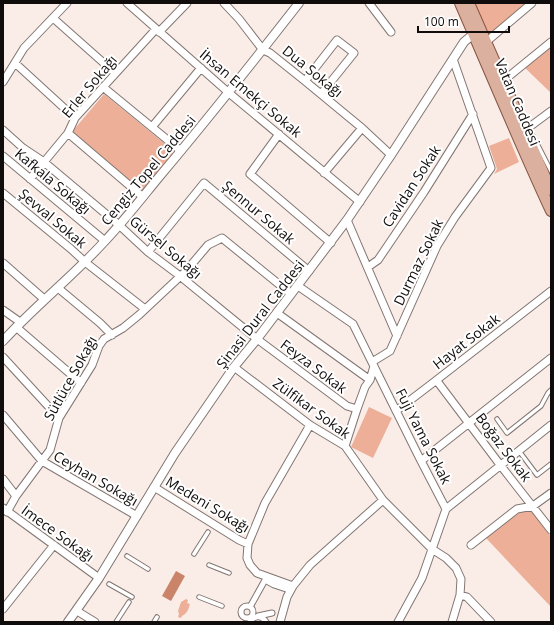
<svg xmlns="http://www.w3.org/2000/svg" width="554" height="625" font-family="'Open Sans',sans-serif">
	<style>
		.green { fill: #edaf97 }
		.water { fill: #ca8469 }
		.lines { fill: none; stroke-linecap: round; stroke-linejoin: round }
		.service-casing { stroke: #817672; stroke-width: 5.5 }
		.pedestrian-casing { stroke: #817672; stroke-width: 7 }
		.minor-casing { stroke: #817672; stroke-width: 9 }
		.tertiary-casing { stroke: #817672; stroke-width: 10 }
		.primary-casing { stroke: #855441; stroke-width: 12 }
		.service { stroke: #fff; stroke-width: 3.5 }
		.pedestrian { stroke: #fff; stroke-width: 5 }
		.minor { stroke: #fff; stroke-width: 7 }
		.tertiary { stroke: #fff; stroke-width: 8 }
		.primary { stroke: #dcb09e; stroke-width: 10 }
		.labels { text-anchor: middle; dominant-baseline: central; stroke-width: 4; stroke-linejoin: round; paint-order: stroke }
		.street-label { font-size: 14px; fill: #100c0b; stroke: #fff }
	</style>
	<rect width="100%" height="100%" fill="#faede8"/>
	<path class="green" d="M473,3h53l-38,33z
		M551,47v46l-27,-26z
		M104,94l72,59 -33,39 -72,-59z
		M509,138l10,24 -25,12 3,-5 -8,-23z
		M369,407l23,11 -19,40 -22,-11z
		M518,510l14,2 19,25v70l-66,-70z
		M186,599l2,1 -1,3 3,1c-1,3 -2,7 -4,9 -3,3 -4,2 -5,5l-3,-1 1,-3 -1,-3 3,-9z"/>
	<path class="water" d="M176,571l9,5 -14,25 -9,-5z"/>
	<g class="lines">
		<g class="service-casing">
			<path id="service" d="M529,128l22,43
				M497,419l10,14 34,-27 7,-13 3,-3
				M519,451l18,24 14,-11
				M194,554l14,-22
				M127,556l21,13
				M209,565l20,8
				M109,584l23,13
				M199,597l23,9
				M116,622l13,-20
				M154,622l3,-5"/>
		</g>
		<g class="pedestrian-casing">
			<path id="pedestrian" d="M266,578l-1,2 9,5 12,4
				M241 612a6 6 0 1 1 12 0a6 6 0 1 1-12 0Z
				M250,607l15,-27
				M258,616l14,-3
				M250,622c4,-7 12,-7 16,0"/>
		</g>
		<g class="minor-casing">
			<path id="minor" d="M127,3l102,90 131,109
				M224,3l15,16 24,31 7,3 35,28 57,47 29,27
				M369,3l22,29
				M53,18l62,55
				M159,32l28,-29
				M486,42l46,-39
				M15,63l60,55
				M305,81l32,-41 17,13 -33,41
				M503,81l48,-39
				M3,82l21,-34 43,-45
				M103,87l78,64
				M152,127l49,-59
				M3,130l20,18 21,14 75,63 29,27 32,24 77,63 90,67 10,3
				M524,131l27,-20
				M68,133l75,64
				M279,134l-29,40 81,69
				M3,156l102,85
				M324,173l38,-45
				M30,179l38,-46 7,-15 81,-89
				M3,193l68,56 14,13 60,47
				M347,220l50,116
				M148,252l56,-69 105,88
				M3,263l41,36
				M368,267l10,-7 46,-68 49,-78
				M298,286l55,38 66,133 27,52 -24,69 -24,44
				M58,288l42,35 12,12
				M3,310l17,12
				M277,313l93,67
				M16,327l65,56
				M3,357l56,61
				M372,362l18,-11 47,-105 18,-29 36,-49 -38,-109
				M234,367l76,58 35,21 38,54 49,49 14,9 10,10 5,11 -1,16 -8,27
				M437,381l64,85 50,64
				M396,411l38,-29 117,-91
				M3,415l39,46 95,55
				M345,446l12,-37 8,-22 5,-7 4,-14
				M421,461l130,-103
				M3,479l13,17
				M154,487l85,53 9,4
				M3,508l96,70
				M446,509l105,-84
				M7,512l9,-16 34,-46 9,-32 33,-53 7,-19 5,-7 19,-11 16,-13 47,-44 22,-26 14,-7 69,56
				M471,545l46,-36 16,-3 18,-13
				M293,586l-36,-13 -7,-8 -3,-7 1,-14 17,-41 45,-78
				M460,595l7,2 24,25
				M3,609l51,-64
				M77,611l18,11
				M280,622l7,-25 6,-11 17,-21 73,-65"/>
		</g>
		<g class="tertiary-casing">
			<path id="tertiary" d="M3,341c32,-35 69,-64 101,-99 20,-21 37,-43 55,-65 48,-57 94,-115 140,-174
				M68,622l31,-44 76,-125 59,-86 23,-28 90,-119 44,-65 73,-113 13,-11"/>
		</g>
		<g class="primary-casing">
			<path id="primary" d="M460,3c30,69 59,139 91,208
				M469,3l82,187"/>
		</g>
		<use href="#service" class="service"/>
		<use href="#pedestrian" class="pedestrian"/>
		<use href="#minor" class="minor"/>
		<use href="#tertiary" class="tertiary"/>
		<use href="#primary" class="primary"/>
	</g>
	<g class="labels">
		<g class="street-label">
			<text transform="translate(313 71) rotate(39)">Dua Sokağı</text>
			<text transform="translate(89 86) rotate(-50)">Erler Sokağı</text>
			<text transform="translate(251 93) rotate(40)">İhsan Emekçi Sokak</text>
			<text transform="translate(518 102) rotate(67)">Vatan Caddesi</text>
			<text transform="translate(148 170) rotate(-50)">Cengiz Topel Caddesi</text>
			<text transform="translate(53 181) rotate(40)">Kafkala Sokağı</text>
			<text transform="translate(411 186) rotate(-57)">Cavidan Sokak</text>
			<text transform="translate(259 212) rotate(40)">Şennur Sokak</text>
			<text transform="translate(53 218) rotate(40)">Şevval Sokak</text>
			<text transform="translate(166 247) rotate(40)">Gürsel Sokağı</text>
			<text transform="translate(418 262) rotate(-64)">Durmaz Sokak</text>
			<text transform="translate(260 314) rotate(-52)">Şinasi Dural Caddesi</text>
			<text transform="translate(466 341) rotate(-38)">Hayat Sokak</text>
			<text transform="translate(314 366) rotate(37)">Feyza Sokak</text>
			<text transform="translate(70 378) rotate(-61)">Sütlüce Sokağı</text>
			<text transform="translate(312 408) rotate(36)">Zülfikar Sokak</text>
			<text transform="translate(424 436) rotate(63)">Fuji Yama Sokak</text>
			<text transform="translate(504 447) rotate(53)">Boğaz Sokak</text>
			<text transform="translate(96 478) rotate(30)">Ceyhan Sokağı</text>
			<text transform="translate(208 504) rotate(31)">Medeni Sokağı</text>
			<text transform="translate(58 533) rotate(36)">İmece Sokağı</text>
		</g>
	</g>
	<rect width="554" height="625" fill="none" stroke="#100c0b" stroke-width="8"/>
	<path d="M418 26v6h91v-6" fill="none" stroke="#100c0b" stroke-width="2"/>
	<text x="424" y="26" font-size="12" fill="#100c0b" stroke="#ffffff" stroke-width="3" paint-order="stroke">100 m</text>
</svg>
